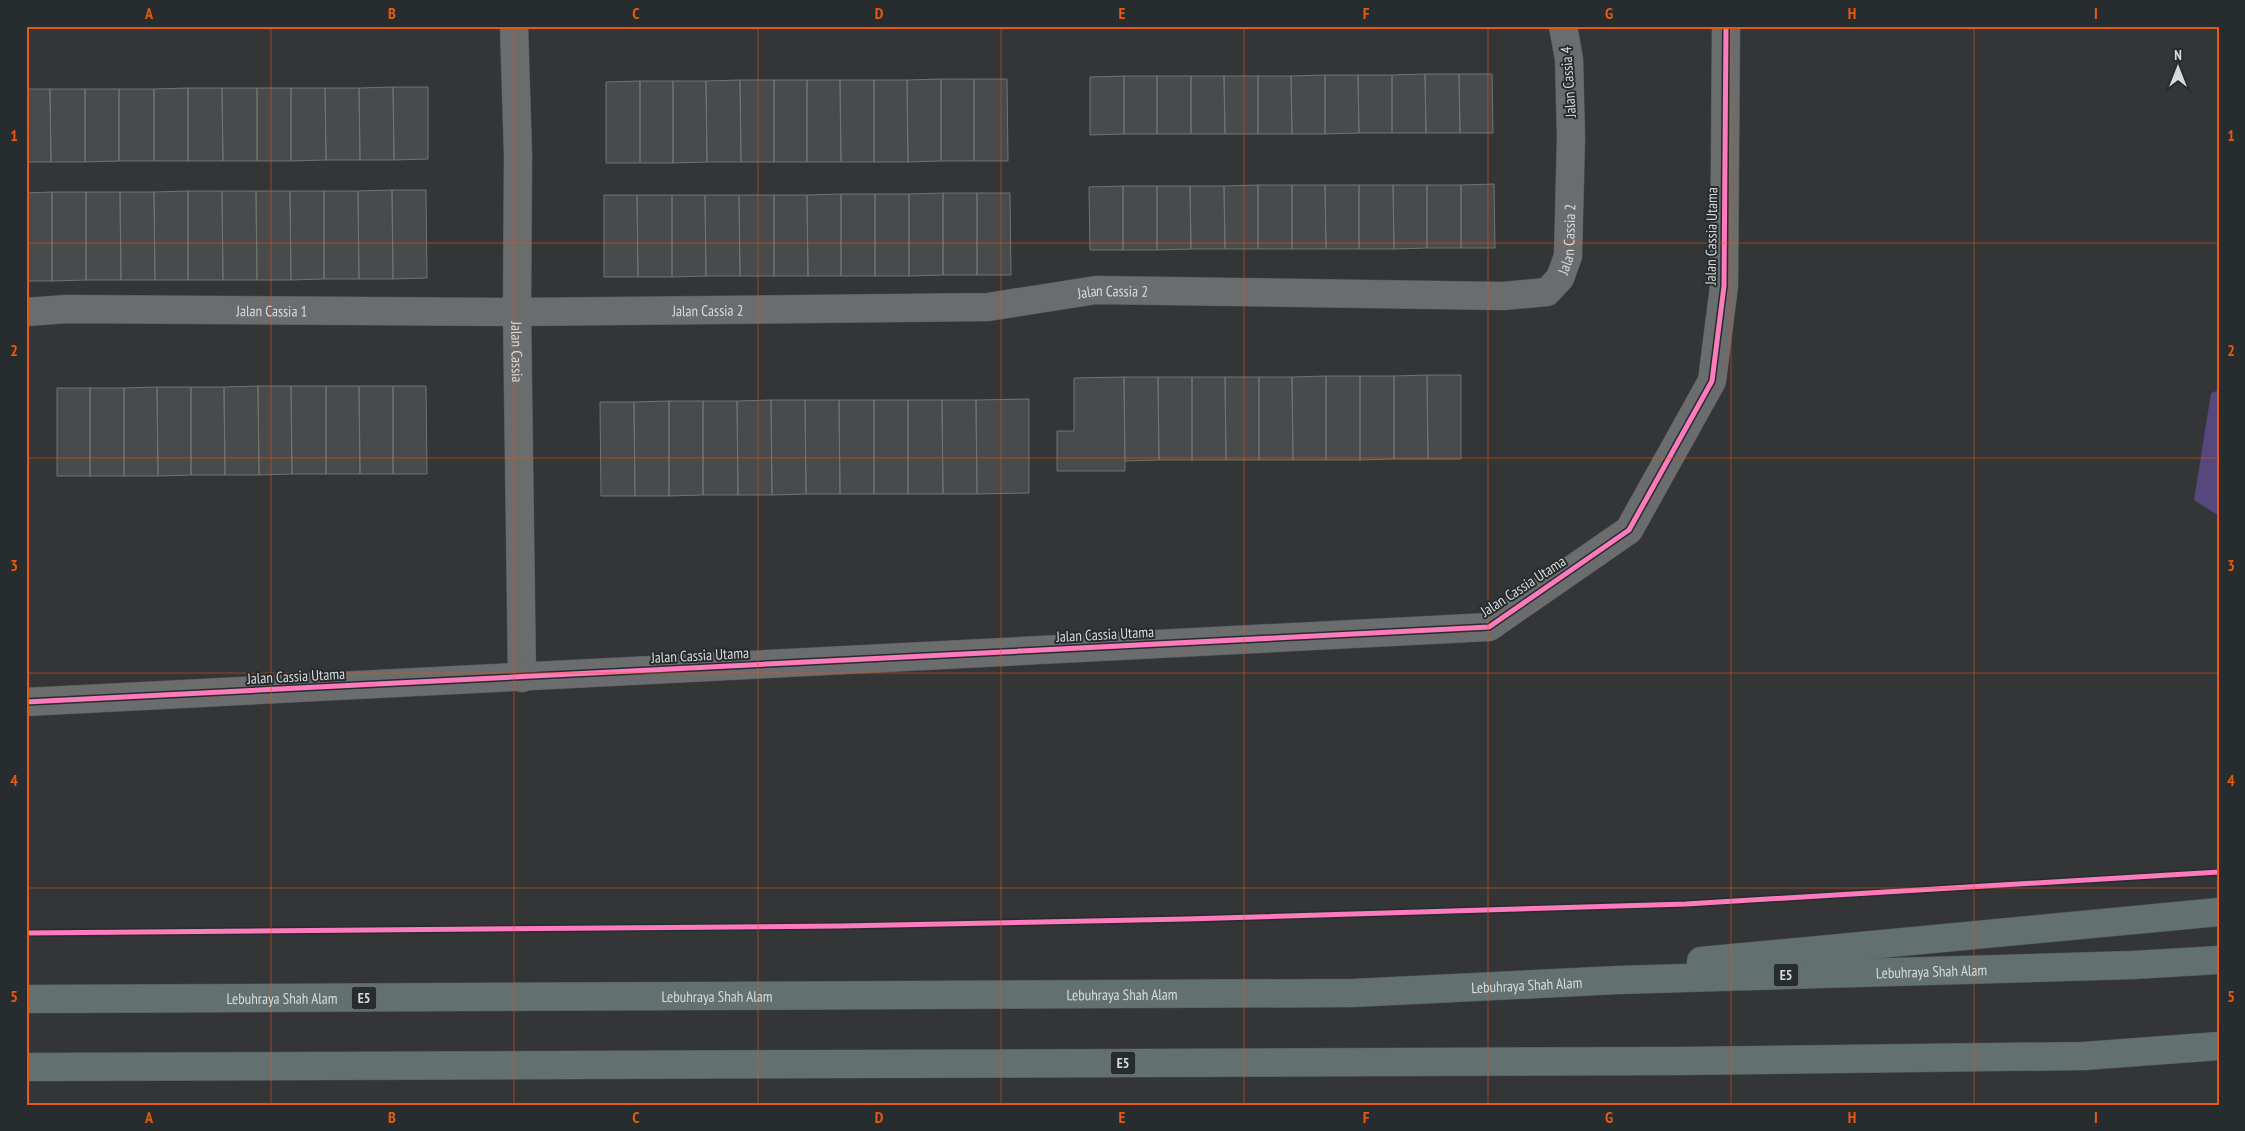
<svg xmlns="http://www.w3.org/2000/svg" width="2245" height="1131" font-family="'PT Sans Narrow',sans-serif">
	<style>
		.water { fill: #56487c }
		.building { fill: #484a4b; stroke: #717274 }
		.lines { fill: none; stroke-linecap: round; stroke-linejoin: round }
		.minor-casing { stroke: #505354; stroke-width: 29 }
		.highway-casing { stroke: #505354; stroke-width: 29 }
		.minor { stroke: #6a6c6d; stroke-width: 28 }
		.highway { stroke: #627070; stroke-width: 28 }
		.cycleway-casing { stroke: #272c2f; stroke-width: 8 }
		.cycleway { stroke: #fd7abc; stroke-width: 5 }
		.grid { fill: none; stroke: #e8590c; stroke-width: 1; stroke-opacity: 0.55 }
		.labels { text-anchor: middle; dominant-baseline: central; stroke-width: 4; stroke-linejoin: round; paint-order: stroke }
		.shield { fill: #272c2f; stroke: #a2a6a7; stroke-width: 1 }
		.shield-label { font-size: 14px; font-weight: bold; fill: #d6dadb }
		.street-label { font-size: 15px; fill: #d6dadb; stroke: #272c2f }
		.neatline { fill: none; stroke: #e8590c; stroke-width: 2 }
		.grid-label { font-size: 16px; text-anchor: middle; font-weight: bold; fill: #e8590c }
	</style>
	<rect width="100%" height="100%" fill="#333537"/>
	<path class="water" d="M2219,390v126l-25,-16 17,-107z"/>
	<path class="building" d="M1425,74l1,59h-34v-58z
		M1425,74h34l1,59h-34z
		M1459,74h33l1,59h-33z
		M1325,75v59h-33l-1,-58z
		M1325,75h33l1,58 -34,1z
		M1358,75h34v58h-33z
		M1124,76v58l-34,1v-58z
		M1124,76h33v58h-33z
		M1157,76h34v58h-34z
		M1191,76h33l1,58h-34z
		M1224,76h34v58h-33z
		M1258,76h33l1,58h-34z
		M941,79v82l-33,1 -1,-82z
		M941,79h33v82h-33z
		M974,79h33l1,82h-34z
		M740,80l1,82h-34l-1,-81z
		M740,80h34v82h-33z
		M774,80h33v82h-33z
		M807,80h33l1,82h-34z
		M840,80h34v82h-33z
		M874,80h33l1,82h-34z
		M640,81v82h-34v-81z
		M640,81h33v82h-33z
		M673,81h33l1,81 -34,1z
		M393,87h35v72l-34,1z
		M393,87l1,73h-34l-1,-72z
		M188,88v73h-34v-72z
		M188,88h34l1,73h-35z
		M222,88h35v73h-34z
		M257,88h34v73h-34z
		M291,88h34l1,72 -35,1z
		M325,88h34l1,72h-34z
		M26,89h24l1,73h-25z
		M50,89h35v73h-34z
		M85,89h34v72l-34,1z
		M119,89h35v72h-35z
		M1494,184l1,64h-34v-63z
		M1258,185h34v64h-34z
		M1258,185v64h-33l-1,-63z
		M1292,185h33l1,64h-34z
		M1325,185h34v64h-33z
		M1359,185h34l1,64h-35z
		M1393,185h34v63l-33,1z
		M1427,185h34v63h-34z
		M1123,186v64h-33l-1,-63z
		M1123,186h34v64h-34z
		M1157,186h33l1,63 -34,1z
		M1190,186h34l1,63h-34z
		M392,190h34l1,88 -34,1z
		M392,190l1,89h-34l-1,-88z
		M188,191h34l1,89h-35z
		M188,191v89h-33l-1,-88z
		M222,191h34l1,89h-34z
		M256,191h34l1,89h-34z
		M290,191h34v88l-33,1z
		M324,191h34l1,88h-35z
		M52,192v89h-26v-88z
		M52,192h34v88l-34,1z
		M86,192h34l1,88h-35z
		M120,192h34l1,88h-34z
		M943,193h34v82h-34z
		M943,193v82l-34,1v-82z
		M977,193h33l1,82h-34z
		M841,194h34v82h-34z
		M841,194v82h-33l-1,-81z
		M875,194h34v82h-34z
		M604,195h33l1,82h-34z
		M637,195h35v82h-34z
		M672,195h33l1,81 -34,1z
		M705,195h34l1,81h-34z
		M739,195h35v81h-34z
		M774,195h33l1,81h-34z
		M1427,375h34v84h-33z
		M1427,375l1,84h-34v-83z
		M1326,376h34v84h-34z
		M1326,376v84h-33l-1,-83z
		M1360,376h34v83l-34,1z
		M1124,377l1,94h-68v-40h17v-53z
		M1124,377h34l1,83 -34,1z
		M1158,377h34v83h-33z
		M1192,377h33l1,83h-34z
		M1225,377h34v83h-33z
		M1259,377h33l1,83h-34z
		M258,386h33l1,88 -33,1z
		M258,386l1,89h-34l-1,-88z
		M291,386h35v88h-34z
		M326,386h33l1,88h-34z
		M359,386h34v88h-33z
		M393,386h33l1,88h-34z
		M157,387h34v88l-33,1z
		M157,387l1,89h-34v-88z
		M191,387h33l1,88h-34z
		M57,388h33v88h-33z
		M90,388h34v88h-34z
		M1029,399v94l-52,1 -1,-94z
		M771,400h34l1,94 -34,1z
		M771,400l1,95h-34l-1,-94z
		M805,400h34l1,94h-34z
		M839,400h35v94h-34z
		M874,400h34v94h-34z
		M908,400h34l1,94h-35z
		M942,400h34l1,94h-34z
		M669,401h34v94l-34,1z
		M669,401v95h-34l-1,-94z
		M703,401h34l1,94h-35z
		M600,402h34l1,94h-34z"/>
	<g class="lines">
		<g class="minor-casing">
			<g id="minor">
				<path id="s1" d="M514,26l4,129 -1,157 5,366"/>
				<path id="s2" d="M26,312l41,-3 450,3 471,-5 108,-17 407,6 44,-4 13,-14 8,-22 3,-119 -2,-78 -6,-33"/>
				<path d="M26,702l1463,-75 140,-97 83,-149 12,-95 2,-260"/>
			</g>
		</g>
		<g class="highway-casing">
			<g id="highway">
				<path d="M1701,961l518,-49"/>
				<path id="s3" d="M26,999l1327,-6 265,-13 515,-15 86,-5"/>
				<path d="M26,1067l1654,-6 404,-5 135,-10"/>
			</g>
		</g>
		<use href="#minor" class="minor"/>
		<use href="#highway" class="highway"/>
		<g class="cycleway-casing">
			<path id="cycleway" d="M26,702l1463,-75 140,-97 83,-149 12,-95 2,-260
				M26,933l814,-7 346,-7 500,-15 533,-32"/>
		</g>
		<use href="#cycleway" class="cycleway"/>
	</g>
	<path class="grid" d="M271,26v1079M514,26v1079M758,26v1079M1001,26v1079M1244,26v1079M1488,26v1079M1731,26v1079M1974,26v1079M26,243h2193M26,458h2193M26,673h2193M26,888h2193"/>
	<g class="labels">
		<g class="shield">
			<rect x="1773.5" y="963.5" width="25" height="23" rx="4"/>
			<rect x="351.5" y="986.5" width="25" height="23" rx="4"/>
			<rect x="1110.5" y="1051.5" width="25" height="23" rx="4"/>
		</g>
		<g class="shield-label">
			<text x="1786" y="975">E5</text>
			<text x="364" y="998">E5</text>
			<text x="1123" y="1063">E5</text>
		</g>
		<g class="street-label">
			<text transform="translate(1568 82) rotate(-94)">Jalan Cassia 4</text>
			<text transform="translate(1711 236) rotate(-89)">Jalan Cassia Utama</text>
			<text stroke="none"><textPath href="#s2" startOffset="1582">Jalan Cassia 2</textPath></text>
			<text stroke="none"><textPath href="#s2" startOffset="1088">Jalan Cassia 2</textPath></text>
			<text stroke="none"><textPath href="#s2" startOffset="246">Jalan Cassia 1</textPath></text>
			<text stroke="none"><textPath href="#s2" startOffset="682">Jalan Cassia 2</textPath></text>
			<text stroke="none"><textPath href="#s1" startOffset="326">Jalan Cassia</textPath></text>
			<text transform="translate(1523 586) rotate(-33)">Jalan Cassia Utama</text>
			<text transform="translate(1105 634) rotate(-3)">Jalan Cassia Utama</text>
			<text transform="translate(700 655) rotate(-3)">Jalan Cassia Utama</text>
			<text transform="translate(296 676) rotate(-3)">Jalan Cassia Utama</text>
			<text stroke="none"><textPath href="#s3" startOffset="1906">Lebuhraya Shah Alam</textPath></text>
			<text stroke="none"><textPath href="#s3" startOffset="1501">Lebuhraya Shah Alam</textPath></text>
			<text stroke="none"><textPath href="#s3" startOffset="1096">Lebuhraya Shah Alam</textPath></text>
			<text stroke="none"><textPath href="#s3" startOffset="691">Lebuhraya Shah Alam</textPath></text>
			<text stroke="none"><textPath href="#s3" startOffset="256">Lebuhraya Shah Alam</textPath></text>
		</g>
	</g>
	<rect width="2245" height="1131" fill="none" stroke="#272c2f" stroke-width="55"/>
	<g transform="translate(2178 68)" stroke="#272c2f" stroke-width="4" paint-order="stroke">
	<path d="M0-4L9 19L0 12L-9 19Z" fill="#d6dadb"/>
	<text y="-8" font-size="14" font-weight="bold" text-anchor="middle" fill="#d6dadb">N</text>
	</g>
	<rect x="28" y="28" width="2190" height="1076" class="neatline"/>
	<g class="grid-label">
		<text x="149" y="19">A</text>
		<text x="392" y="19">B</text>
		<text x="636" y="19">C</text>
		<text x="879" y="19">D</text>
		<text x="1122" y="19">E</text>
		<text x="1366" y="19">F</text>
		<text x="1609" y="19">G</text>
		<text x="1852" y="19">H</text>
		<text x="2096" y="19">I</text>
		<text x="14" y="141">1</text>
		<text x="2231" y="141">1</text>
		<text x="14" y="356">2</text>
		<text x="2231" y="356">2</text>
		<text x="14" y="571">3</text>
		<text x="2231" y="571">3</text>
		<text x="14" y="786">4</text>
		<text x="2231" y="786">4</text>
		<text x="14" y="1002">5</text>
		<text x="2231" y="1002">5</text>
		<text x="149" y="1123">A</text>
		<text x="392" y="1123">B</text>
		<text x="636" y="1123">C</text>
		<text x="879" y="1123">D</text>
		<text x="1122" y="1123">E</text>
		<text x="1366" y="1123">F</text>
		<text x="1609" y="1123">G</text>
		<text x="1852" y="1123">H</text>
		<text x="2096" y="1123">I</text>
	</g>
</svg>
